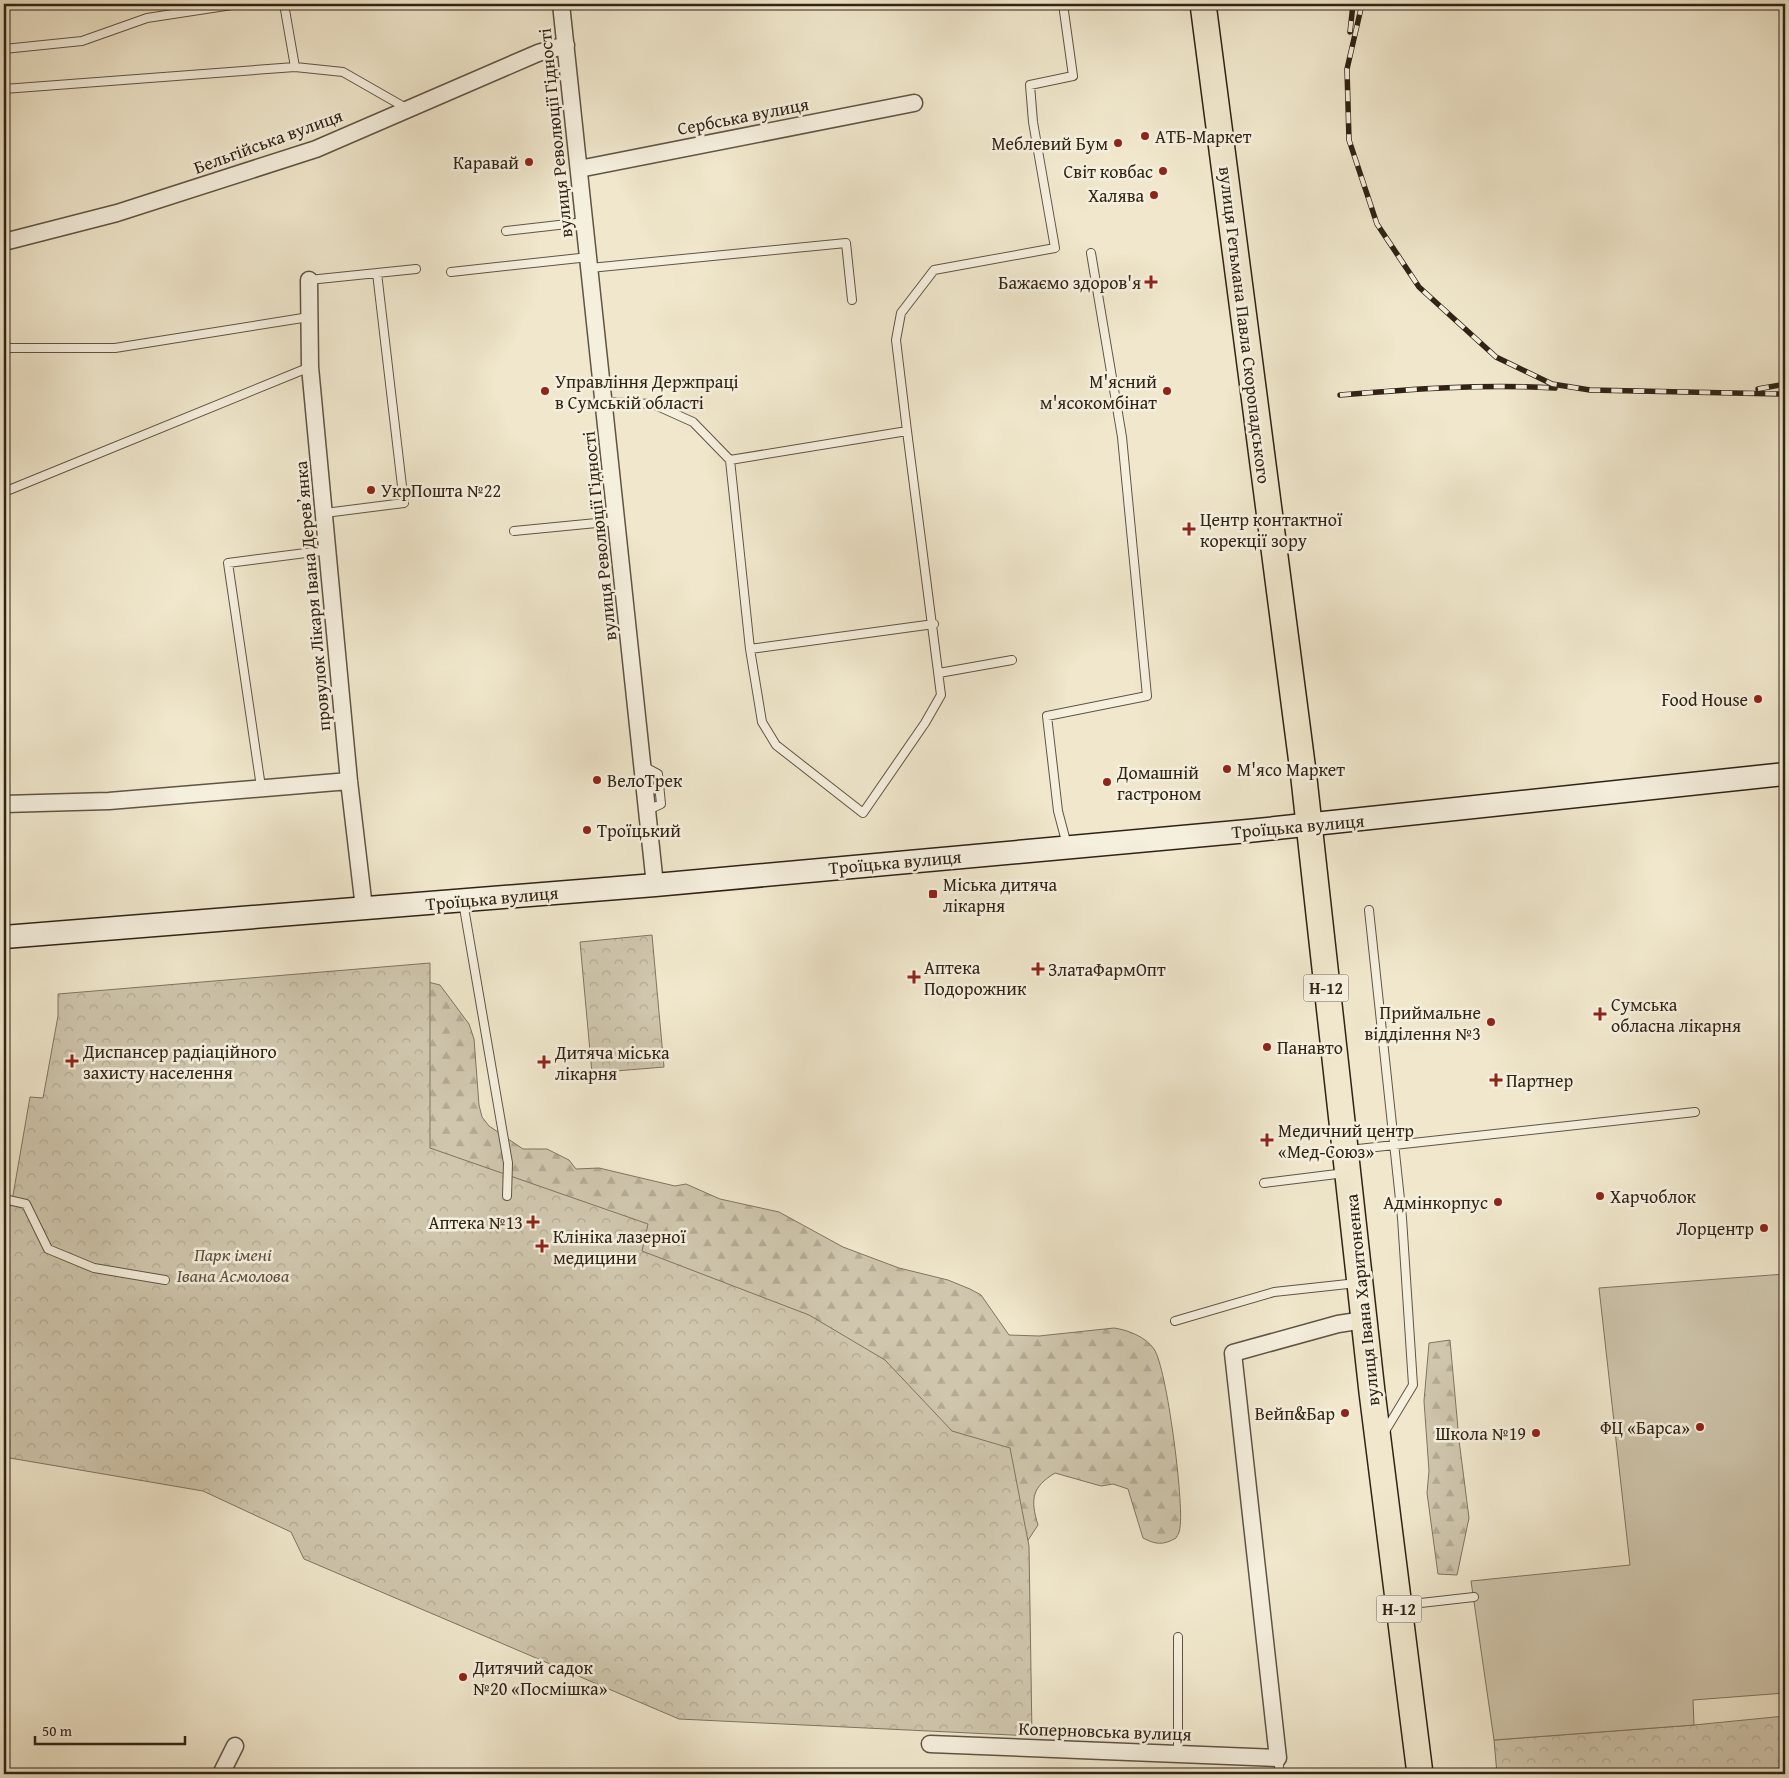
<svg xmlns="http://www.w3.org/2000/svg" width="1789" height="1778" font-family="'Gentium Book Plus',serif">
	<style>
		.forest { fill: url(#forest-firs); stroke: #807461 }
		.park { fill: url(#park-crowns); stroke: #807461 }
		.pitch { fill: #cfc6ad; stroke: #807461 }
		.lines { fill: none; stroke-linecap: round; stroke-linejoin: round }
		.service-casing { stroke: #605443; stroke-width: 10 }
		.minor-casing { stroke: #605443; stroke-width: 19 }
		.secondary-casing { stroke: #302315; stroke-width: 25 }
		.primary-casing { stroke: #302315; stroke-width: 28 }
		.service { stroke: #f5efde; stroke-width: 8 }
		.minor { stroke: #f5efde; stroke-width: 16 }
		.secondary { stroke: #f5efde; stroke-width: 22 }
		.primary { stroke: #f0e7cc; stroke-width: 25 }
		.rail-casing { stroke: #302315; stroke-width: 5.5 }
		.rail { stroke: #f5efde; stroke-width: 4; stroke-dasharray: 11; stroke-linecap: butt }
		.poi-dot { fill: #8f2418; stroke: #f5efde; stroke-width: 2 }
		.labels { text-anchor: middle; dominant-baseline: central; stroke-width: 5; stroke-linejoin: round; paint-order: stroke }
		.shield { fill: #f5efde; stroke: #6b6051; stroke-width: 1 }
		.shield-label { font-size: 16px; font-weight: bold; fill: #302315 }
		.street-label { font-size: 18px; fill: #302315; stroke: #f5efde }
		.poi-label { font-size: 18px; fill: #302315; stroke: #f5efde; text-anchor: start }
		.park-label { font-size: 18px; font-style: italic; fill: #584c3b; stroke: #f5efde }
	</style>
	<defs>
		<pattern id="forest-firs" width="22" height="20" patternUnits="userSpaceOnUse" patternTransform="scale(1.25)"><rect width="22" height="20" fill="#cfc6ad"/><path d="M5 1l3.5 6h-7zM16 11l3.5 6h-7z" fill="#b2aa94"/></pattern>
		<pattern id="park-crowns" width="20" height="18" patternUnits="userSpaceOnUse" patternTransform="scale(1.25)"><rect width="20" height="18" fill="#cfc6ad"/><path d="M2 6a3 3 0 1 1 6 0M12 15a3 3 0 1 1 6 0" fill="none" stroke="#b2aa94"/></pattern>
	</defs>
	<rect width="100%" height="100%" fill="#f0e7cc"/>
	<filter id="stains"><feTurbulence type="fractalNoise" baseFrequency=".004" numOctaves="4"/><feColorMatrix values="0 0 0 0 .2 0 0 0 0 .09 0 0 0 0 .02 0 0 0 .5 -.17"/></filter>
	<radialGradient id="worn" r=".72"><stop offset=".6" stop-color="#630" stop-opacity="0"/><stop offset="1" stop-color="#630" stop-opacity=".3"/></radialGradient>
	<path class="forest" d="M428,982l12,3 29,39 5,15 5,66 3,12 7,9 34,23h24l22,11 7,9 23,-1 76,18 11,-2 34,15 59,13 64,35 56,21 49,12 22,9 11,6 28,40 30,1 75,-8c14,2 32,9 40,21 13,19 30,154 26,178 0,4 -2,8 -4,11 -12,7 -20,7 -33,0l-15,-49 -15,-5 -12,2 -46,-13c-23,14 -25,26 -17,52l-23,35 -975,-422z
		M1450,1340l9,100 10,78 -12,57 -19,-1 -11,-81 2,-22 -5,-70 5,-58z"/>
	<path class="park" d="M652,935l12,132 -72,6 -12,-131z
		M430,963v185l218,76 -6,27 167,64 76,45 67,71 58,17 19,98 3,190 -353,-17 -375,-160 -13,-27 -88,-41 -199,-34v-234l8,-22 18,-104 13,1 15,-82v-22z
		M1785,1716v58h-288l-3,-34 200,-15z"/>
	<path class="pitch" d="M1785,1274v419l-92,7 1,25 -200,15 -23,-159 159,-16 -31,-277z"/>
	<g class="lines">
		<g class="service-casing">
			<path id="service" d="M284,4l11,63 48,5 63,36
				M4,49l78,-8 65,-23 85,-13 29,-1
				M4,89l291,-22
				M506,231l79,-9
				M590,268l256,-25 6,57
				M451,272l138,-15
				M309,280l107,-11
				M4,348h111l194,-31
				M605,402l48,2 40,18 37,38 177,-29 -11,-91 5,-27 33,-43 121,-22 -22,-126 -3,-37 43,-9 -10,-72
				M730,460l20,189 12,73 14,23 87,68 62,-90 16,-28 -34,-264
				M4,492l306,-125
				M325,513l79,-10 -27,-230
				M514,531l103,-10
				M750,649l184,-25
				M939,673l73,-13
				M643,766l15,8 3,30 -13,6
				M261,787l-33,-224 101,-13
				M1067,845l-9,-34 -11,-95 100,-20 -25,-259 -31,-184
				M463,902l45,261 -1,33
				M1369,910l33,308 11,167 -29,48
				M1349,1150l346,-38
				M1264,1183l81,-10
				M4,1199l22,5 22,45 46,19 71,12
				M1175,1321l99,-29 83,-9
				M1403,1605l71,-8
				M1178,1637v117
				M1278,1758l2,16"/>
		</g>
		<g class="minor-casing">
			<path id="minor" d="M561,4l94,881
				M579,169l335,-66
				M4,242l113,-29 199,-64 222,-96 28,-8
				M309,280l1,87 39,414 15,127
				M4,804l105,-3 240,-20
				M930,1744l348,14 -45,-405 105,-29 26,-4
				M221,1774l14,-28"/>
		</g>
		<g class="secondary-casing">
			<path id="secondary" d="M4,937l651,-52 593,-54 537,-57"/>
		</g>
		<g class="primary-casing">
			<path id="primary" d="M1203,4l101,775 68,613 48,382"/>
		</g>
		<use href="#service" class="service"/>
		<use href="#minor" class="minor"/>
		<use href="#secondary" class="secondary"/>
		<use href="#primary" class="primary"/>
		<g class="rail-casing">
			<path id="rail" d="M1362,4l-15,65 2,71 28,84 42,63 77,70 56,27 38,6 195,4
				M1350,32l3,-28
				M1758,389l27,-5
				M1340,395c72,-6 142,-11 215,-7"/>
		</g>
		<use href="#rail" class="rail"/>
	</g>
	<g class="poi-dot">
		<circle cx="1145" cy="136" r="5"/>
		<circle cx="1118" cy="143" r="5"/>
		<circle cx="529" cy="162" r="5"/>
		<circle cx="1163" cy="171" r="5"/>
		<circle cx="1154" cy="195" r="5"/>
		<path d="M1148.5 274.5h5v5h5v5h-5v5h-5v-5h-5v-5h5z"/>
		<circle cx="545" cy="391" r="5"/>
		<circle cx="1167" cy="391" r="5"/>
		<circle cx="371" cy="490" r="5"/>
		<path d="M1186.5 521.5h5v5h5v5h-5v5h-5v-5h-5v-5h5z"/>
		<circle cx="1758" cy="699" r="5"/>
		<circle cx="1227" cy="769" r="5"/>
		<circle cx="597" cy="780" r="5"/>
		<circle cx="1107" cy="782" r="5"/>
		<circle cx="587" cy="830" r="5"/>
		<rect x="928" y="889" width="10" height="10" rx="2.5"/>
		<path d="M1035.5 961.5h5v5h5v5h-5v5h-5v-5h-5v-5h5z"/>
		<path d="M911.5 969.5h5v5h5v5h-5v5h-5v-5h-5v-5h5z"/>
		<path d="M1597.5 1006.5h5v5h5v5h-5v5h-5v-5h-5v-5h5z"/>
		<circle cx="1491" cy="1022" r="5"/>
		<circle cx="1267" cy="1047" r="5"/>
		<path d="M69.5 1053.5h5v5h5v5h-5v5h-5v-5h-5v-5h5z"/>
		<path d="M541.5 1054.5h5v5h5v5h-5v5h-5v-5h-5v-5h5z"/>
		<path d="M1493.5 1072.5h5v5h5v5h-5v5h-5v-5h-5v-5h5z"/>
		<path d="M1264.5 1132.5h5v5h5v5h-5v5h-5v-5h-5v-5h5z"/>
		<circle cx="1600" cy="1196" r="5"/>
		<circle cx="1498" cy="1202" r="5"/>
		<path d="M530.5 1214.5h5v5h5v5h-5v5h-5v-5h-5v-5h5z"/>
		<circle cx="1764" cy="1228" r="5"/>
		<path d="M539.5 1238.5h5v5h5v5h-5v5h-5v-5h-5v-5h5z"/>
		<circle cx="1345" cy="1413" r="5"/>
		<circle cx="1700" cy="1427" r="5"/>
		<circle cx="1536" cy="1433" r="5"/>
		<circle cx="463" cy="1677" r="5"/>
	</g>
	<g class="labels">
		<g class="shield">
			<rect x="1303.5" y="974.5" width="45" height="27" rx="4"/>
			<rect x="1376.5" y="1595.5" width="45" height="27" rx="4"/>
		</g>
		<g class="shield-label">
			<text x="1326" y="988">Н-12</text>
			<text x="1399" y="1609">Н-12</text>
		</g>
		<g class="street-label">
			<text transform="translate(743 116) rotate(-11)">Сербська вулиця</text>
			<text transform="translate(555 133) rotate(-96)">вулиця Революції Гідності</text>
			<text transform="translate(268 141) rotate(-20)">Бельгійська вулиця</text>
			<text transform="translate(1245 325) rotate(83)">вулиця Гетьмана Павла Скоропадського</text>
			<text transform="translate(599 536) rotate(-96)">вулиця Революції Гідності</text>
			<text transform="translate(312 596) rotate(-95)">провулок Лікаря Івана Деревʼянка</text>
			<text transform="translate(1298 826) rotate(-5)">Троїцька вулиця</text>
			<text transform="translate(895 862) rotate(-5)">Троїцька вулиця</text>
			<text transform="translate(492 898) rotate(-5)">Троїцька вулиця</text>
			<text transform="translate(1362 1300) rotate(-96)">вулиця Івана Харитоненка</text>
			<text transform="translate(1105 1731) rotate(2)">Коперновська вулиця</text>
		</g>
		<g class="poi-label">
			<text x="1155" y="136">АТБ-Маркет</text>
			<text x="1108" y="143" text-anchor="end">Меблевий Бум</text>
			<text x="519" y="162" text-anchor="end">Каравай</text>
			<text x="1153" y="171" text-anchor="end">Світ ковбас</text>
			<text x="1144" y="195" text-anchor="end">Халява</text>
			<text x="1141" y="282" text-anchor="end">Бажаємо здоров'я</text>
			<text x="555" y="381">Управління Держпраці<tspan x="555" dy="21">в Сумській області</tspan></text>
			<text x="1157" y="381" text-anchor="end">М'ясний<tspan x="1157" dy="21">м'ясокомбінат</tspan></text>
			<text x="381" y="490">УкрПошта №22</text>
			<text x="1200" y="519">Центр контактної<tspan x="1200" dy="21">корекції зору</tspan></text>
			<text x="1748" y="699" text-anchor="end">Food House</text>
			<text x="1237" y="769">М'ясо Маркет</text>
			<text x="1117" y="772">Домашній<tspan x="1117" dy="21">гастроном</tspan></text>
			<text x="607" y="780">ВелоТрек</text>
			<text x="597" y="830">Троїцький</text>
			<text x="943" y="884">Міська дитяча<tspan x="943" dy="21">лікарня</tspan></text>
			<text x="924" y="967">Аптека<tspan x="924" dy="21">Подорожник</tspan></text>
			<text x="1048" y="969">ЗлатаФармОпт</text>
			<text x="1611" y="1004">Сумська<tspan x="1611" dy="21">обласна лікарня</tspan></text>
			<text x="1481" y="1012" text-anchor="end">Приймальне<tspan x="1481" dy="21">відділення №3</tspan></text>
			<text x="1277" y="1047">Панавто</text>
			<text x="83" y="1051">Диспансер радіаційного<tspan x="83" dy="21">захисту населення</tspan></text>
			<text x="555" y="1052">Дитяча міська<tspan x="555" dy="21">лікарня</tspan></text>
			<text x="1506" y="1080">Партнер</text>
			<text x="1278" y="1130">Медичний центр<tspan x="1278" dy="21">«Мед-Союз»</tspan></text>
			<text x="1610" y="1196">Харчоблок</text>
			<text x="1488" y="1202" text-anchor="end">Адмінкорпус</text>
			<text x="523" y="1222" text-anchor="end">Аптека №13</text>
			<text x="1754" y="1228" text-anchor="end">Лорцентр</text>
			<text x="553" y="1236">Клініка лазерної<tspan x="553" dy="21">медицини</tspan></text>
			<text x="1335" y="1413" text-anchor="end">Вейп&amp;Бар</text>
			<text x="1690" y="1427" text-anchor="end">ФЦ «Барса»</text>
			<text x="1526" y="1433" text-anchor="end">Школа №19</text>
			<text x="473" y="1667">Дитячий садок<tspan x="473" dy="21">№20 «Посмішка»</tspan></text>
		</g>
		<g class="park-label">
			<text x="233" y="1254">Парк імені<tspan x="233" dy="21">Івана Асмолова</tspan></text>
		</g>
	</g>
	<rect width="1789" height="1778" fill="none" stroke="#f0e7cc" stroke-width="20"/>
	<rect x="5" y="5" width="1779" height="1768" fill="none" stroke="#302315" stroke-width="2.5"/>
	<rect x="10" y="10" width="1769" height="1758" fill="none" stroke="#302315"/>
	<path d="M35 1736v8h150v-8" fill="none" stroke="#302315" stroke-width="2.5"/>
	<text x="42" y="1736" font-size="15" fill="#302315" stroke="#f5efde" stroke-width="4" paint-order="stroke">50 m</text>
	<rect width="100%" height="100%" filter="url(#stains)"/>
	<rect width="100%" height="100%" fill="url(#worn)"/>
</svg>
